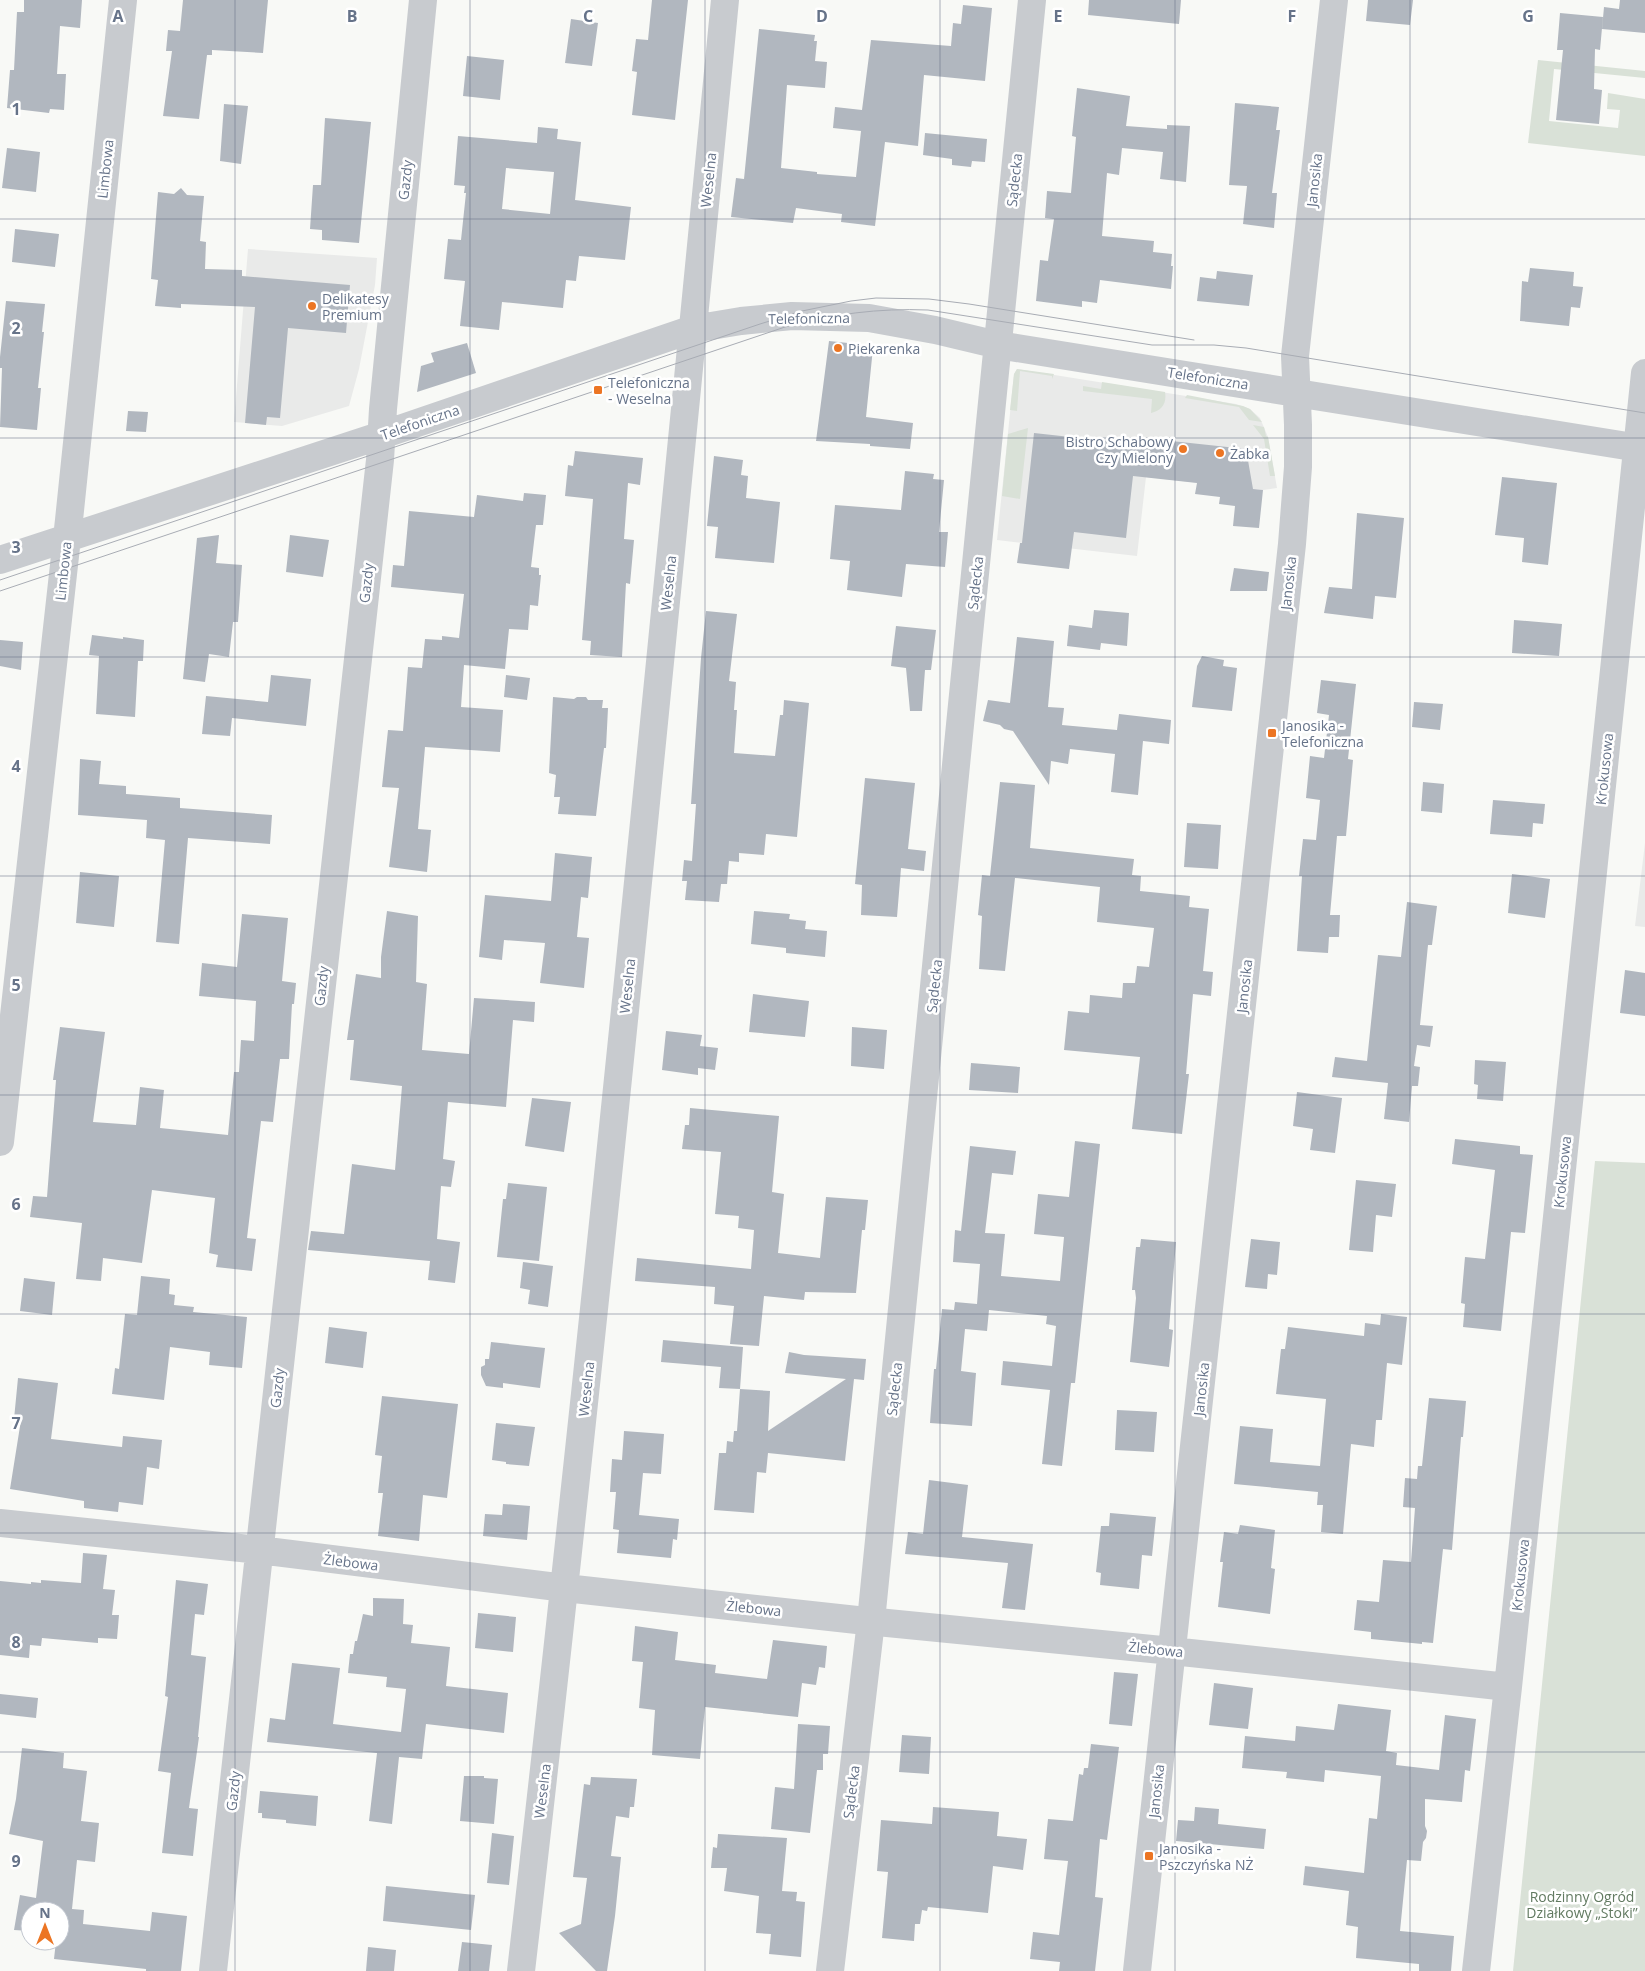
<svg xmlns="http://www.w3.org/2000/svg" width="1645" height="1971" font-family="'Open Sans',sans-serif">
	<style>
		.built { fill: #e9eae9 }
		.green { fill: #d9e1d7 }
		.building { fill: #b1b7bf; fill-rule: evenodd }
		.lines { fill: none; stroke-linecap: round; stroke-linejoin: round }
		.minor { stroke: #c8cbcf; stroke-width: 28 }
		.tram { stroke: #a8acb4; stroke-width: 1 }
		.grid { fill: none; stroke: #667389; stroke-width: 1; stroke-opacity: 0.55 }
		.poi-dot { fill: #ec7523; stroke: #fff; stroke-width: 2 }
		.labels { text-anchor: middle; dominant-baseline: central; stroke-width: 5; stroke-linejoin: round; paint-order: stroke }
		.street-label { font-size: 14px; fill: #667389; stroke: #fff }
		.poi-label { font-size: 14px; fill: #667389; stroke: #fff; text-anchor: start }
		.park-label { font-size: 14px; fill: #627a61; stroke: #fff }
		.grid-label { font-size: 16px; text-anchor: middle; font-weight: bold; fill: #667389; stroke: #fff; stroke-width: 5; stroke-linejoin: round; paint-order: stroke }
	</style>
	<rect width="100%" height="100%" fill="#f8f9f6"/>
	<path class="built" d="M248,249l129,9 -2,27 -16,84 -10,37 -67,20 -48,-4z
		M1017,369l219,35 14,5 10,9 8,19 9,51 -14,2 -117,-13 -9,79 -140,-16 17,-166z
		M1645,843v84l-10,-1z"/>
	<path class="green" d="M1538,60l107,11v7l-91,-9 -5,52 69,7 2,-18 -13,-1 1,-16 37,6v57l-117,-13z
		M1017,369l37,5 -2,5v-3l-32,-5 -3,40 -7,-1 4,-36z
		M1102,382l63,10c2,11 -3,19 -14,21l1,-14 -69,-8v-5l18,3z
		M1187,395l56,11 7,3 12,13 -13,-2 -10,-13 -54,-9z
		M1253,425l11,2 2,9 2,1 7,39h-5l-6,-37z
		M1028,428l-8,71 -18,-3 6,-62z
		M1595,1161l50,2v808h-132z"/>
	<path class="building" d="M24,0h58l-2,28 -20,-2 -3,48h9l-2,36 -14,-1 -1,4 -42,-5 3,-38h4l3,-58h7z
		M183,0h85l-5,53 -51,-3v5h-5l-8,64 -36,-3 9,-65h-6l2,-21 12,1z
		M652,0h36l-13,120 -43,-5 5,-43 -5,-1 4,-32 12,1z
		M1089,0h92l-2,24 -91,-9z
		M1368,0h45l-3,25 -44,-4z
		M1620,0h25v33l-43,-4 2,-22 15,2z
		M963,5l29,3 -7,73 -61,-6 -6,71 -33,-4 -10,84 -34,-4 1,-8 -46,-6 -3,15 -62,-6 5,-39 8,1 15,-150 56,6 -1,6h3l-2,20 12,1 -2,26 -38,-3 -6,83 36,4v2l39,3 5,-46 -28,-3 2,-21 27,3 9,-70 80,6 2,-23 8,1z
		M1560,13l43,4 -3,33 -5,-1 -1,40 8,1 -3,34 -43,-4 7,-70h-6z
		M571,19l27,4 -6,43 -27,-3z
		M467,56l37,4 -4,40 -37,-4z
		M1077,88l53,8 -4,30 41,3v-4l23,1 -4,56 -26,-3 3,-27 -41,-4 -3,27 -12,-2 -5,63 52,5 -1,11 19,2 -1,12h2l-2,23 -71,-9 -3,23 -15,-2v6l-46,-6 4,-41 8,1 6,-42 -9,-1 2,-27 24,2 5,-56 -4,-1z
		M1235,103l44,4 -3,23h4l-8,63h5l-3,35 -31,-4 4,-38 -18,-1z
		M224,104l24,2 -7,58 -21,-3z
		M325,118l46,4 -12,121 -37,-3v-10l-12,-1 3,-44h8z
		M538,127l20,2 -1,10 24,3 -6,58 56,7 -6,53 -46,-4 -3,25 -10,-1 -3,28 -61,-6 -3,28 -39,-4 5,-45 -21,-2 4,-40 13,1 5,-47h-2l1,-7 -11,-1 4,-49 79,7zM506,168l48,4 -4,42 -48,-5z
		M925,133l62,6 -2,23 -13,-1 -1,6 -19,-2v-6l-29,-4z
		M7,148l33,4 -4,40 -34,-4z
		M181,188l6,7 17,1 -4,45 6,1 -1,27 37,1v6l108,9 -4,48 -58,-5 -8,90 -13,-1 -1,8 -21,-2 10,-116 -74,-3v4l-26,-2 3,-26 -7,-1 7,-87 16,2z
		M15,229l44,5 -4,33 -43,-5z
		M1530,268l44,4 -1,14 10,1 -3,21 -9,-1 -2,19 -49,-5 2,-40 6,1z
		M1217,271l36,4 -4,31 -52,-5 3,-24 16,2z
		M6,301l39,3 -3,28h2l-6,56h3l-4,42 -37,-3 2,-59h-2v-11z
		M829,341l19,2v3l25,2 -7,69 47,6 -3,26 -40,-3v-2l-54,-3z
		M467,343l9,30 -59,19 4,-26 13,-4 -3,-9z
		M128,411l20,1 -2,20 -20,-1z
		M1034,433l127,14 1,-7 84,9 7,40 10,1 -4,38 -26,-2 2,-20 -16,-2 1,-7 -25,-3 2,-11 -64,-7 -7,62 -52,-6 -5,37 -52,-6 3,-20h2z
		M575,451l68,7 -3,27 -12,-2 -4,56 10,1 -4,44 -4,-1 -4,74 -32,-2 1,-14 -9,-1 11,-141 -28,-3 3,-31 5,1z
		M714,456l29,4 -2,15 7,1 -2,22 34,4 -6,61 -59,-5 3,-31 -11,-1z
		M905,471l29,3 -1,5 11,1 -5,52h9l-3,35 -39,-3 -4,33 -55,-7 3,-29 -20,-2 5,-54 66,5z
		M1502,477l55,6 -9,82 -26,-3 2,-24 -29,-3z
		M524,493l22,2 -3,30h-7l-5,42 8,1v7h2l-3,31 -8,-1 -2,25 -19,-1 -4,40 -41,-4 -3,42 42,3 -3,42 -75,-5 -7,82 13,1 -4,42 -38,-5 10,-79 -17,-1 6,-57 15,1 5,-64 14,1 3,-29 17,1v-4l17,2 5,-44 -73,-7 2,-22 11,1 5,-55 65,6 3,-22 46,6z
		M1357,513l47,5 -8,80 -21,-2 -2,23 -49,-6 5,-26 23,2z
		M219,535l-3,28 26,2 -4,57h-5l-4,35 -20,-3 -4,28 -22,-3 14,-141z
		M290,535l39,5 -6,37 -37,-5z
		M1234,568l35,4 -2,19h-37z
		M1094,610l35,3 -2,33 -26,-3 -1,7 -33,-4 2,-21 23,3z
		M706,611l31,3 -8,67 7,1 -2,28h3l-3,43 41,3 5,-41h3l1,-15 25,3 -12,134 -31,-3 -2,21 -25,-2v9l-10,-1 -2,23h-6l-2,18 -34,-2 2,-19h-5l2,-21 8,1 4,-57h-5l10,-146z
		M1514,620l48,4 -3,32 -47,-3z
		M896,626l40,4 -5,40h-6l-3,41h-12l-4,-43 -15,-2z
		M92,635l31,4v-2l21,3 -1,21h-5l-3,56 -39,-3 3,-58 -10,-1z
		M1017,637l37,4 -6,66 16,1 -2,17 55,5 2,-16 52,6 -2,24 -26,-3 -5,54 -27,-3 4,-38 -45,-5 -2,15 -17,-3 -2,24 -36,-54 -9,-2 -4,-4 -17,-4 5,-21 22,3z
		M0,640l23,2 -2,28 -21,-4z
		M1202,656l22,4 -1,6 14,2 -5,43 -40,-4 5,-41z
		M271,675l40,4 -5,47 -74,-8 -2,18 -28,-2 4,-38 62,6z
		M506,675l24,3 -3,22 -23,-3z
		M1321,680l35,4 -8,75 5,1 -7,76h-9l-7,79h10l-1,22h-10l-1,16 -31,-2 5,-75h-3l4,-37 13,1 4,-40 -14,-2 4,-42 14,2 5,-43 -12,-2z
		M553,697l21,2 3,-2h9l2,3h15l-1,8h6l-2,40h-2l-8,68 -38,-2 2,-17h-6l2,-22 -7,-2z
		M1414,702l29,2 -3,26 -28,-3z
		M80,759l21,2 -2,23 27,2v8l54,4v10l92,7 -2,29 -82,-6 -9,106 -23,-2 9,-102 -19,-2 1,-18 -69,-5z
		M865,778l50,5 -7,66 18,2 -2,20 -23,-3 -4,49 -36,-2 1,-30 -7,-1z
		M1000,782l35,3 -5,63 104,11 -2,16 9,1 -1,15 50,5 -1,11 20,2 -6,62 10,1 -2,24 -18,-2 -7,80h3l-7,60 -50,-5 8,-72 -76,-7 4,-39 21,2 1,-18 32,3 1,-15h12l2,-17 12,1 5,-39 -57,-6 3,-35 -85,-9 -10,93 -26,-2 3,-53 -4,-1 4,-40 8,1z
		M1423,782l21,2 -2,29 -21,-2z
		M1493,800l52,4 -2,20 -10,-1 -1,14 -42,-3z
		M1187,823l34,2 -3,44 -34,-2z
		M555,853l37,4 -4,41 -7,-1 -4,40 12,1 -5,50 -44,-5 5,-40 -41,-3 -2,20 -23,-3 6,-62 66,6z
		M80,872l39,4 -5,51 -38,-4z
		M1512,874l38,5 -5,39 -37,-5z
		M1407,902l30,4 -5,39h-4l-8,80 13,1 -3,21 -13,-2 -3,21 6,1 -2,19h-6l-3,36 -25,-3 4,-36 -56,-6 3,-20 32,4 11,-106 23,2z
		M387,911l31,5 -2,66 11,2 -5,66 47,4 5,-56 61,4 -1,20 -21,-2 -7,87 -58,-5 -5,57 12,2 -4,26 -10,-1 -4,53 23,3 -5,41 -27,-3 2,-19 -122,-11 3,-19 33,3 8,-70 43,6 7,-84 -52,-6 4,-40h-7l9,-66 25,4v-21z
		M754,911l36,3 -1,5 17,2 -1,8 22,2 -2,26 -39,-4v-5l-35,-4z
		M242,914l46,4 -6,63 14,2 -2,21h-2l-3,55h-9l-7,63 -12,-1 -14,117 9,1 -4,32 -36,-4 2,-12 -9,-2 6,-55 -63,-8 -10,73 -39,-5 -2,23 -25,-2 6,-56 -52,-6 3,-21 14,1 9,-117h-3l7,-53 45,5 -12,90 43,3 4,-38 24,3 -4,38 68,7 6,-63h5l2,-32 13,1 2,-40 -57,-5 3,-33 35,4z
		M1625,970l20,3v43l-25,-3z
		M753,994l56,7 -4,36 -56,-5z
		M852,1027l35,3 -3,39 -33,-3z
		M666,1031l36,4 -2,11 18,2 -3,22 -17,-2v7l-36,-5z
		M1475,1060l31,2 -3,39 -26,-2 1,-14 -4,-1z
		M971,1063l49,4 -2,26 -49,-3z
		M1297,1092l45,6 -7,55 -25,-3 3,-21 -20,-3z
		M532,1098l39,4 -7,50 -39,-6z
		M690,1108l89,8 -7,76 12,2 -6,59 42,5 6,-61 42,3 -3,30h-3l-6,63 -51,-1 -1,8 -40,-4 -5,50 -29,-2 4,-38 -20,-2 1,-17 -80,-6 2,-23 114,11 3,-39 -16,-2 1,-12 -24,-2 6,-62 -39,-3 3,-24h4z
		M1455,1139l65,7v8l13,1 -8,78 -14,-1 -10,99 -38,-4 2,-23 -4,-1 4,-46 20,2 10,-89 -43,-6z
		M1075,1141l25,3 -25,239h-4l-9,83 -20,-2 8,-74 -49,-5 2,-24 49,5 4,-40 -10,-2 1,-8 -58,-6 -2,21 -22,-2 -4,42 15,2 -4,53 -42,-3 4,-54h2l6,-60 12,1 1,-8 22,2 3,-40 -27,-2 2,-32 6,1 9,-85 46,5 -3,24 -21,-2 -7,60 20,1 -4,42 59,5 4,-44 -30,-3 4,-40 31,3z
		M1356,1180l40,4 -4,33 -16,-2 -3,37 -24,-2z
		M508,1183l39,4 -8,74 -42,-4 6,-58h3z
		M1141,1239l35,3 -7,87 4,1 -4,37 -39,-5 6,-64 -1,-8h-3l2,-22 2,-21h4z
		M1251,1239l29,3 -3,33 -9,-1 -1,15 -22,-2z
		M523,1262l30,4 -5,41 -20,-3 2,-14 -10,-2z
		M141,1276l29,3 -1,15 6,1 -1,10 20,2 -1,5 54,5 -5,51 -33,-3 1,-13 -40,-5 -6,53 -52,-6 3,-26 4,1 6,-55 12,1z
		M24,1278l31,4 -3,33 -32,-4z
		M1381,1314l26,3 -5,48 -15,-2 -5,57h-6l-2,27 -23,-3 -8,90 -22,-2 2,-27h-6l1,-13 -84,-8 6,-58 33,3 -3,33 50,4 6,-67 -50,-5 5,-45h4l3,-22 76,9 1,-13 15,2z
		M329,1327l38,5 -4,36 -38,-5z
		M663,1340l80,7 -3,42 -21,-1 2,-21 -60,-5z
		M491,1342l54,6 -5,40 -37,-5v5l-17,-2 -5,-11v-8l4,-2v-6h4z
		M789,1352l15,3 62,4 -2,21 -10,-1 -9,82 -77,-8 -2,20 -9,-1 -3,41 -40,-3 5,-57h7l1,-12 6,1 1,-11h3l3,-42 30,2 -2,40 78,-52 -61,-6z
		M18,1378l40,5 -7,56 71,8 1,-11 39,4 -3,29 -12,-2 -4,38 -24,-3 -1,10 -34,-4v-7l-74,-12 11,-69 -7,-1z
		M382,1396l76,8 -11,94 -24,-3 -4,46 -41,-5 5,-43h-5l4,-37 -7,-1z
		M1429,1398l37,3 -3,36h-2l-9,113 -9,-1 -10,94 -11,-1v2l-51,-5v-7l-17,-2 3,-30 22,2 4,-42 28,2 4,-54 -12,-1 2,-29 12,1 1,-13h4z
		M1117,1410l40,2 -3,40 -39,-2z
		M496,1423l39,4 -6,39 -23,-2v-2l-14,-2z
		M624,1431l40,3 -3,40 -18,-1 -4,42 40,4 -2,21 -4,-1 -2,19 -54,-5 2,-23 -6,-1 3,-37h-6l2,-33 10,1z
		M929,1480l39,5 -6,52 71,7 -8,66 -23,-2 6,-45 -103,-9 3,-22 15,2z
		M503,1504l27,2 -3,34 -44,-4 2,-22 17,1z
		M1110,1513l46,4 -4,39 -10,-1 -3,34 -39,-4 1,-12 -5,-1 5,-46h8z
		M1240,1525l35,5 -4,38 4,1 -5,45 -52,-7 5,-45h-3l4,-30 14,2z
		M83,1553l24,2 -4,34 12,1 -3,25h7l-2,24 -19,-1v5l-56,-5 -1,8 -11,-1 -1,13 -29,-3v-74l31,3v-2l10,1v-3l40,3z
		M176,1580l32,4 -4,31 -9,-1 -4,41 15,2 -8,80h1l-10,71 9,1 -5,47 -31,-3 9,-80 -13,-2 10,-74 -3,-1z
		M373,1598l31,1 -1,25 10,1 -2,18 39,4 -4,39 62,7 -4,40 -78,-9 -4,35 -23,-2 -7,67 -23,-3 8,-68 -110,-11 3,-24 15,2 7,-57 48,5 -7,56 68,8 5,-43 -20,-2 1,-10 -39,-4 2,-19h3l2,-13h2l6,-27 10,2z
		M478,1613l38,4 -3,35 -38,-4z
		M635,1626l43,6 -3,28 41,5 -1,8 52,6 6,-39 54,6 -2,22 -6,-1 -3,18 -14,-2 -4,34 -93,-10 -5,52 -48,-4 3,-45 -16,-2 4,-46 -11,-1z
		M1114,1672l24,2 -6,52 -23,-2z
		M1214,1683l39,5 -5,41 -39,-4z
		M0,1694l38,4 -2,20 -36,-4z
		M1338,1704l53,6 -5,41 11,2 -1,12 43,5 6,-55 31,4 -6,52 -5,-1 -3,32 -37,-3v27l2,5 -1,7 -3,4 -2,19 -14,-1 -7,71 54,5 -3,35h-32v-7l-63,-6 2,-31 -12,-2 3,-34 -46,-6 2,-19 59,7 5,-55 8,1 4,-43 -56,-6 -1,12 -38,-4 1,-6 -45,-4 3,-32 50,5 1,-15 38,4z
		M798,1724l32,2 -2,28h-5v16h-6l-7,63 -39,-4 4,-42 19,2z
		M902,1735l29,2 -2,37 -30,-2z
		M1091,1744l28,3 -12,93 -7,-1 -5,58 8,1 -8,73h-36l1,-9 -30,-3 3,-27 26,3 9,-74 -24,-2 4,-40 25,2 6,-47 4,1 1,-7h4z
		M22,1748l42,5 -1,15 24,3 -6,50 18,2 -4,39 -18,-2 -5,49 12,1 -1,14 67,7 2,-19 35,4 -6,55h-35v-2l-92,-10 2,-18h4v-30h-30v20l-16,-1 6,-35 16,3 7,-57 -34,-7 7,-35z
		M464,1776h20v2l14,1 -4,45 -34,-3z
		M591,1777l46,2 -3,28h-4l-1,11 -13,-2 -5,40 10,1 -6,59 -8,55h-11l-37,-38 22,-9 6,-46 -14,-1 11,-93 6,1z
		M260,1791l58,5 -2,30 -30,-3v-3l-24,-2v-5h-4z
		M933,1807l66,5 -2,24 30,3 -4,31 -30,-4 -5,47 -60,-6 -1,4 -5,-1 -2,14h-5l-1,17 -32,-3 6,-66 -11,-1 4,-51 51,4z
		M1195,1807l24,2 -1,15 48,5 -2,20 -88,-8 2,-21 16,1z
		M492,1833l22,3 -5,49 -22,-2z
		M718,1834l69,4 -5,53 15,1 -1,9 9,1 -4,55 -32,-3 2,-20 -15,-1 3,-37 -35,-5 3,-23h-16l2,-21 4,1z
		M386,1886l89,9 -4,35 -88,-9z
		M462,1942l30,3 -3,26h-31z
		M368,1947l28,3 -2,21h-28z"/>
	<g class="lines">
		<path class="minor" d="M0,560l382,-125 311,-106 48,-8 51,-5 77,2 66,12 63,15 647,104
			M0,1142l69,-622 54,-520
			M0,1523l259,27 306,38 292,32 315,31 336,36
			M213,1971l167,-1511 3,-51 40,-409
			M521,1971c76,-656 140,-1314 204,-1971
			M830,1971l41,-350 161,-1621
			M1137,1971l155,-1427 6,-77v-42l-3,-69 39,-356
			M1476,1971l32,-284 137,-1314"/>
		<path class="tram" d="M0,580l760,-256 42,-13 49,-10 25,-3 53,1 40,5 225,36
			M0,591l785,-264c47,-13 94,-19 143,-17l224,35h62l32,3 399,65"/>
	</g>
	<path class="grid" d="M235,0v1971M470,0v1971M705,0v1971M940,0v1971M1175,0v1971M1410,0v1971M0,219h1645M0,438h1645M0,657h1645M0,876h1645M0,1095h1645M0,1314h1645M0,1533h1645M0,1752h1645"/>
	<g class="poi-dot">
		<circle cx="312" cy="306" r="5"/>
		<circle cx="838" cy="348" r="5"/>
		<rect x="593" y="385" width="10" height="10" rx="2.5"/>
		<circle cx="1183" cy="449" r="5"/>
		<circle cx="1220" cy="453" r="5"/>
		<rect x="1267" y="728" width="10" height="10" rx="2.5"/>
		<rect x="1144" y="1851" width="10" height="10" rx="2.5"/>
	</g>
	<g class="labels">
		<g class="street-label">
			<text transform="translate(105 169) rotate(-84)">Limbowa</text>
			<text transform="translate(405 180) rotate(-84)">Gazdy</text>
			<text transform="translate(708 180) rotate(-84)">Weselna</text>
			<text transform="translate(1014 180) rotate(-84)">Sądecka</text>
			<text transform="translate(1314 180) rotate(-84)">Janosika</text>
			<text transform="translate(809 318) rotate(-1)">Telefoniczna</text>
			<text transform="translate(1208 378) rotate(9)">Telefoniczna</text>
			<text transform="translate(420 422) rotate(-19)">Telefoniczna</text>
			<text transform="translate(63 571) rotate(-84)">Limbowa</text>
			<text transform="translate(366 583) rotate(-84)">Gazdy</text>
			<text transform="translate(668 583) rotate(-84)">Weselna</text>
			<text transform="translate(975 583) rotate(-84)">Sądecka</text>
			<text transform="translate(1288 583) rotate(-84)">Janosika</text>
			<text transform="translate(1604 769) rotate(-84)">Krokusowa</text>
			<text transform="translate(321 986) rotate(-84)">Gazdy</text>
			<text transform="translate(627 986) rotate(-84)">Weselna</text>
			<text transform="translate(934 986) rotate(-84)">Sądecka</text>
			<text transform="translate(1244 986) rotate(-84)">Janosika</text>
			<text transform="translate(1562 1172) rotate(-84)">Krokusowa</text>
			<text transform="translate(277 1388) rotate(-84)">Gazdy</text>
			<text transform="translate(586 1389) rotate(-84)">Weselna</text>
			<text transform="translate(894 1389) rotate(-84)">Sądecka</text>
			<text transform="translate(1201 1389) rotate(-84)">Janosika</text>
			<text transform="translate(351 1562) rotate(7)">Żlebowa</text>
			<text transform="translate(1520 1575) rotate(-84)">Krokusowa</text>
			<text transform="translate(754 1608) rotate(6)">Żlebowa</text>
			<text transform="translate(1156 1649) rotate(6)">Żlebowa</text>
			<text transform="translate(233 1791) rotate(-84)">Gazdy</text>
			<text transform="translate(542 1791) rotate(-83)">Weselna</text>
			<text transform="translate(1156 1791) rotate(-84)">Janosika</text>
			<text transform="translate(851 1792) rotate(-83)">Sądecka</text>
		</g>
		<g class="poi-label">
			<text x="322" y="298">Delikatesy<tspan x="322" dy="16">Premium</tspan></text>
			<text x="848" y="348">Piekarenka</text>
			<text x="608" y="382">Telefoniczna<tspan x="608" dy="16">- Weselna</tspan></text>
			<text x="1173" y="441" text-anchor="end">Bistro Schabowy<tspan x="1173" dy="16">Czy Mielony</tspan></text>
			<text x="1230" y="453">Żabka</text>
			<text x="1282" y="725">Janosika -<tspan x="1282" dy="16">Telefoniczna</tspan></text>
			<text x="1159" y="1848">Janosika -<tspan x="1159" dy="16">Pszczyńska NŻ</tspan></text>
		</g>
		<g class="park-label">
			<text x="1582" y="1896">Rodzinny Ogród<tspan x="1582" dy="16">Działkowy „Stoki”</tspan></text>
		</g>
	</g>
	<g class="grid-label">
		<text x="118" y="22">A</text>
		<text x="352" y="22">B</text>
		<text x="588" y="22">C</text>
		<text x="822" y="22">D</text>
		<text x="1058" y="22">E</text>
		<text x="1292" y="22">F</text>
		<text x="1528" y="22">G</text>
		<text x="16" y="115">1</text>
		<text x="16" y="334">2</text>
		<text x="16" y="553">3</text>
		<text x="16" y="772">4</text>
		<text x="16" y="991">5</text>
		<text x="16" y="1210">6</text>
		<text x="16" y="1429">7</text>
		<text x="16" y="1648">8</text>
		<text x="16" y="1867">9</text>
	</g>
	<g transform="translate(45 1926)"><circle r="24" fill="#ffffff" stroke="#c2c7d0"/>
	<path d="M0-4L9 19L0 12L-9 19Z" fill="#ec7523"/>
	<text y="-8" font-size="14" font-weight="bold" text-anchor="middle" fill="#667389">N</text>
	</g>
</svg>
